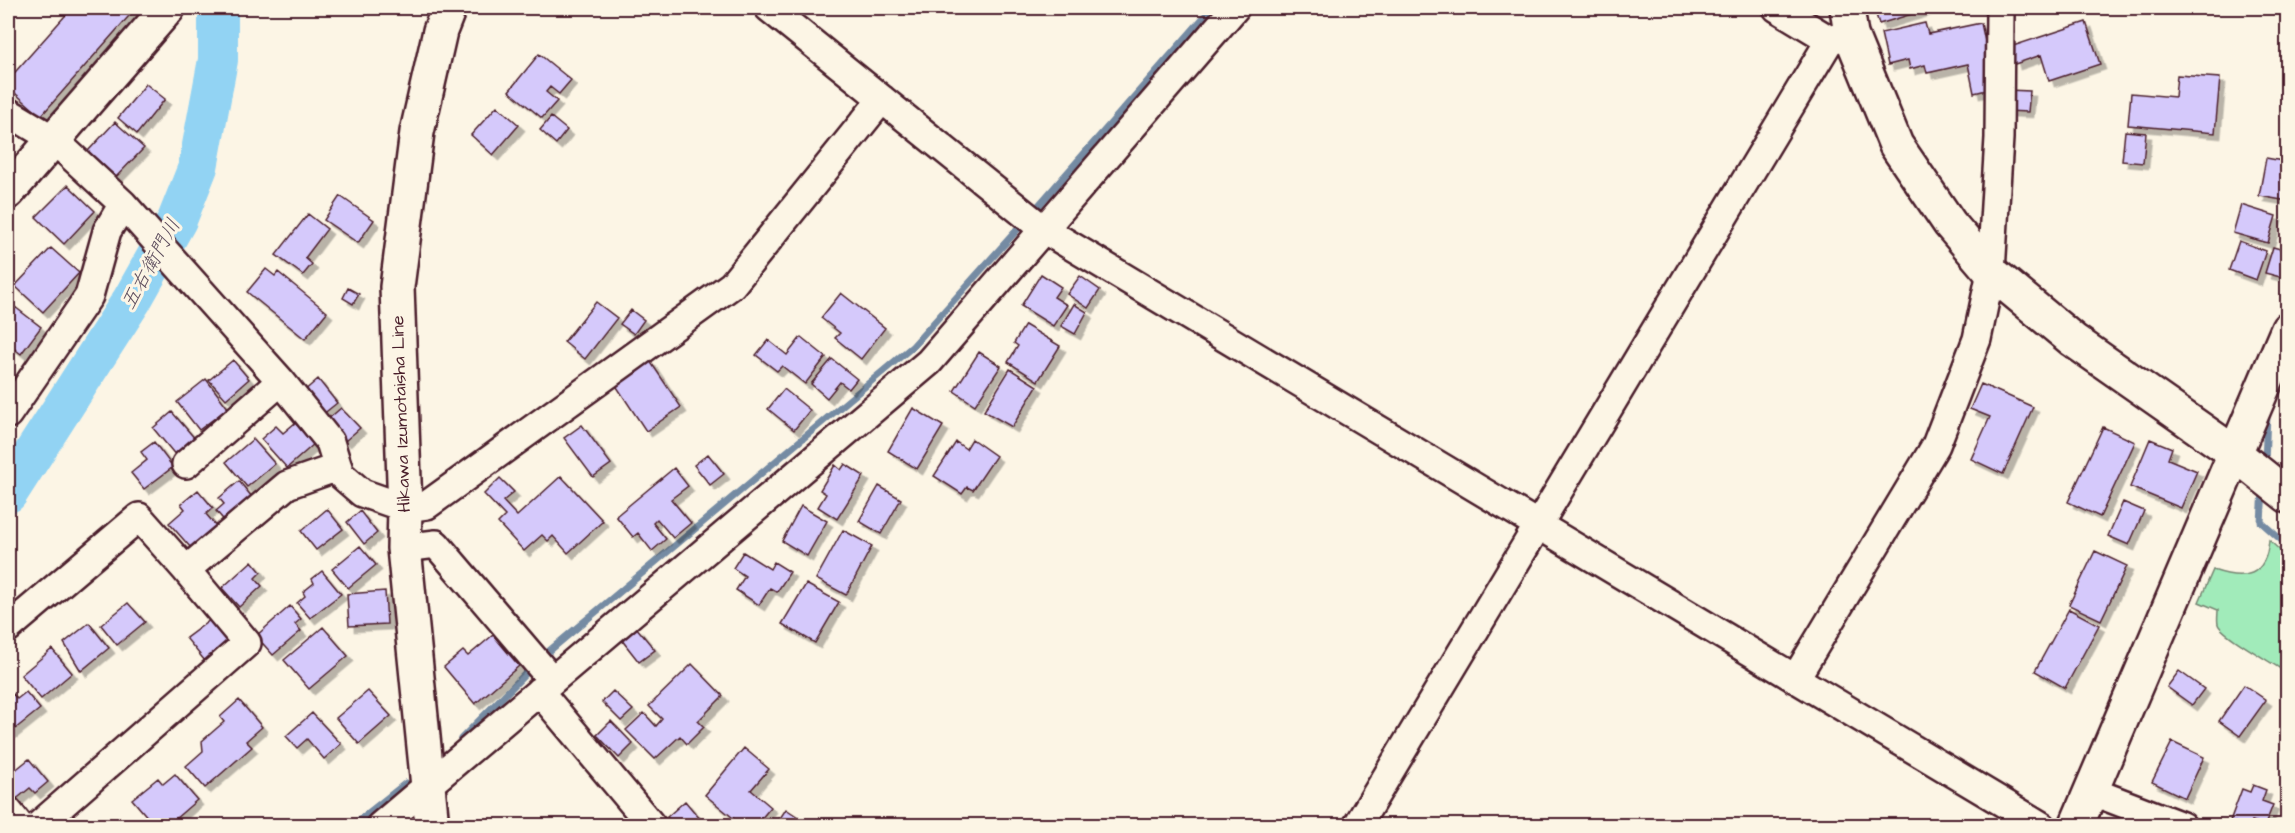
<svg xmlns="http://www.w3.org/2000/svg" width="2295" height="833" font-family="'Architects Daughter','Klee One',sans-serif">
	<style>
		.green { fill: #a1ebba; stroke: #768572; stroke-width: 1.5 }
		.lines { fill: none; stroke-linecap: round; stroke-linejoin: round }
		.stream { stroke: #758ba3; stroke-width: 7 }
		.river { stroke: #92d3f3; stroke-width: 40 }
		.building { fill: #d5c9fb; stroke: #4a1f2b; stroke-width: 1.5; filter: url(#shadow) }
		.street-casing { stroke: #4a1f2b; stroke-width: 32 }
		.secondary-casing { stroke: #4a1f2b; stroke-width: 38 }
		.street { stroke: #fcf5e5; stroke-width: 27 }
		.secondary { stroke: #fcf5e5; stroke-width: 33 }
		.labels { text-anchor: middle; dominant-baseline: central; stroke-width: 6; stroke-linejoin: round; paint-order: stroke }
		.street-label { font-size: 18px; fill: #4a1f2b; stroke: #fcf5e5 }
		.water-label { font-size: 20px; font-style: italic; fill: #5c4c5d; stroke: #fcf5e5 }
	</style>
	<defs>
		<filter id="shadow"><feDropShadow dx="5.5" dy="5.5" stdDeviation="0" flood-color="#0004"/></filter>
	</defs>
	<rect width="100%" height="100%" fill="#fcf5e5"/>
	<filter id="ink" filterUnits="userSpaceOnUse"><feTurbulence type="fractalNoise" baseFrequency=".0167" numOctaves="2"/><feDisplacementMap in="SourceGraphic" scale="12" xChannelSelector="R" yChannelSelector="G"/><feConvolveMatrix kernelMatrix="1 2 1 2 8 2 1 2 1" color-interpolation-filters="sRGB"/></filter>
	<g filter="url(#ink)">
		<path class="green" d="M2269,540l18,17v116c-12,-9 -67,-39 -69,-49 -1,-4 0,-10 0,-14l-19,-8 14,-32c32,11 53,7 56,-30z"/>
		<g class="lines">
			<path class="stream" d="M1032,213l180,-205
				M2265,463l2,-49
				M2263,489l-2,33 27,24
				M542,657l370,-310 113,-126
				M461,739l73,-74
				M352,826l54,-43"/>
			<path class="river" d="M8,493l124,-193 45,-80 21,-53 20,-107v-52"/>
		</g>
		<path class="building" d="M72,8h64l-95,108 -33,-29v-7z
			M1874,8h50l1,2 -46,14z
			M2086,22l14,42 -51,17 -8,-26 -26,9 -5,-17z
			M1925,23l3,11 53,-11 14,65 -21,5 -6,-29 -41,9 -2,-8 -15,4 -2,-9 -20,5 -7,-32z
			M539,54l32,26 -12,14 -9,-7 -4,5 11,9 -15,17 -33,-27z
			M2177,75l43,3 -5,55 -87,-8 3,-32 44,4z
			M146,84l19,15 -28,35 -19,-16z
			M2007,90l23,1 -2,21 -22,-1z
			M497,106l22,19 -26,30 -22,-20z
			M551,117l16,13 -11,14 -16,-14z
			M115,122l29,26 -28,29 -28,-26z
			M2125,131l21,2 -3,30 -21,-2z
			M2266,158l22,4v39l-29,-5z
			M68,185l27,26 -31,33 -28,-27z
			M340,196l34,24 -16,23 -34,-23z
			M2241,205l35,11 -8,27 -35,-10z
			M308,214l19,15 -22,29 7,6 -9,11 -27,-20z
			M2239,241l27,10 -10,29 -27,-10z
			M2273,247l15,4 -4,27 -19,-5z
			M51,248l28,25 -36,39 -28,-26z
			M266,269l9,7 3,-4 49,40 -22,27 -58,-47z
			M1041,274l20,13 -7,10 13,8 -14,21 -32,-20z
			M1080,276l20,14 -12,18 -21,-14z
			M348,288l11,6 -6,10 -10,-6z
			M841,293l44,35 -24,31 -26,-21 5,-5 -19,-15z
			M596,302l21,16 -32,41 -21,-17z
			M1074,304l13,8 -12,22 -14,-8z
			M15,307l26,20 -20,27 -13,-10v-27z
			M631,310l13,10 -10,14 -14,-10z
			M1025,325l35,21 -22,35 -30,-19 10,-16 -4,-3z
			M801,337l25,20 -21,27 -23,-18 -5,5 -21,-16 12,-15 19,15z
			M979,352l22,14 -26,39 -21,-14z
			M832,359l25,20 -8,10 -9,-7 -13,16 -16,-14z
			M233,360l16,19 -23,20 -17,-19z
			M650,361l31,46 -35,24 -31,-47z
			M1010,369l27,17 -25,41 -28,-16z
			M206,379l22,29 -29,22 -22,-28z
			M318,379l19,24 -15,12 -19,-23z
			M1981,384l52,23 -30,67 -32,-15 19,-42 -20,-8z
			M784,389l26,21 -16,20 -26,-21z
			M341,408l19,20 -15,13 -18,-21z
			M913,408l30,18 -26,43 -29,-18z
			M172,412l25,29 -20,16 -24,-29z
			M295,423l19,21 -27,24 -26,-29 15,-13 7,7z
			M582,425l29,39 -18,13 -29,-39z
			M2103,427l32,15 -35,75 -32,-15z
			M253,439l22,25 -28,23 -21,-25z
			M972,439l24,17 -23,34 -6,-3 -5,7 -28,-18 22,-34 10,7z
			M2150,439l22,9 -4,11 29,12 -16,37 -51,-21z
			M154,442l19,25 -29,22 -13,-16 16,-13 -6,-8z
			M708,454l16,20 -14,11 -16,-20z
			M845,464l19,12 -27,43 -19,-12 8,-13 -6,-4 15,-25 6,5z
			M674,468l14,18 -17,13 20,24 -18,15 -16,-19 -4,4 13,16 -14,12 -14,-18 -5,4 -17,-21z
			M561,476l42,45 -35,32 -15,-17 -5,5 -6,-6 -18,16 -26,-28 7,-7 -21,-22 16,-16 14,14 -11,9 14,15z
			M239,481l17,21 -28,23 -12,-14 8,-7 -5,-6z
			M879,486l22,13 -20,35 -22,-13z
			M198,490l15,18 -7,6 11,13 -26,21 -22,-25 16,-14 -4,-5z
			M2123,502l21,9 -15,34 -21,-9z
			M801,506l26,15 -20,35 -25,-15z
			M327,509l16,20 -27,21 -15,-19z
			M360,511l17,22 -13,11 -17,-22z
			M843,530l29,16 -26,49 -30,-16z
			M360,546l16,19 -28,23 -16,-19z
			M2095,551l32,15 -26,54 -32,-15z
			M743,552l27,17 4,-7 16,10 -13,20 -7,-4 -11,17 -23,-15 9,-14 -12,-8z
			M252,561l9,11 -6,6 7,8 -23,21 -17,-19z
			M322,571l19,23 -31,24 -13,-15 8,-7 -2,-4 11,-9 -2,-4z
			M806,584l33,18 -24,41 -33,-19z
			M385,591l2,33 -38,2 -2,-32z
			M128,603l17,19 -28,23 -16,-20z
			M290,606l11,13 -6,5 6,7 -28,24 -17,-19z
			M2069,609l30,16 -34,63 -30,-17z
			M210,620l18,23 -23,18 -19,-23z
			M89,623l20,25 -28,23 -17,-28z
			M323,627l25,29 -39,33 -25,-29z
			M636,627l19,23 -16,12 -18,-23z
			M493,635l26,31 -44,38 -31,-37 19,-16 5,5z
			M52,649l20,24 -31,26 -20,-24z
			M692,664l31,32 -25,25 6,6 -17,17 -7,-8 -25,23 -29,-29 18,-17 12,13 6,-7 -13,-13z
			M2179,671l25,18 -12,16 -25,-18z
			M2244,685l22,15 -26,36 -21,-15z
			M368,691l23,25 -32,28 -23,-26z
			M613,691l20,19 -12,11 -19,-19z
			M26,692l14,17 -30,24 -2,-3v-32l5,-4 4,5z
			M239,700l23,27 -16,14 6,6 -47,41 -19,-22 17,-15 -1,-10 22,-19 -4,-5z
			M312,713l29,31 -17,15 -17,-20 -10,9 -11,-12z
			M611,721l22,23 -14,14 -22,-23z
			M2172,742l32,15 -19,41 -33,-16z
			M744,748l25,21 -18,21 20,17 -16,19h-12l-38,-31z
			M29,759l19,23 -13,11 -5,-5 -16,13 -6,-9v-16z
			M175,774l22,26 -30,26h-12l-23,-27 26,-21 5,6z
			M2253,785l13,5 -4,11 11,4 -8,20 -13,-4 -2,5 -20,-5 12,-32 8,3z
			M685,801l21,25h-31l-8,-9z
			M786,809l18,12 -4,5h-25z"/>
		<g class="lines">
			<g class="street-casing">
				<path id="street" d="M769,8l274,221 999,597
					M1777,8l53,32 17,-4
					M8,112l45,27 70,65 158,177 49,61 10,32 22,19 43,15 22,-3 305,-220 150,-186
					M8,414l81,-118 18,-65 16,-27
					M186,464l95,-83
					M404,548l32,-4 116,136
					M8,628l131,-111 47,53 101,-85 51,-18
					M1795,679l141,-234 41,-106 14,-67 8,-134 1,-130
					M539,691l113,135
					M2091,791l91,35
					M8,811l12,15
					M38,826l209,-183 -61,-73
					M380,826l549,-464 306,-354
					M1357,826l473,-786"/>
			</g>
			<g class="secondary-casing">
				<path id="secondary" d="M1847,8l4,27 45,110 54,79 41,48 82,68 160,112 55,44
					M8,192l160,-184
					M432,826l-28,-278 1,-40 -8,-221 20,-155 23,-101 9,-23
					M2076,826l212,-497"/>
			</g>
			<use href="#street" class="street"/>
			<use href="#secondary" class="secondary"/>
		</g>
	</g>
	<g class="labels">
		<g class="street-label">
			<text transform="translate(401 414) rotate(-92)">Hikawa Izumotaisha Line</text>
		</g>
		<g class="water-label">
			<text transform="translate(151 264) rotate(-61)">五右衛門川</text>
		</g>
	</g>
	<rect width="2295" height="833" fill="none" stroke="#fcf5e5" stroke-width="30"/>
	<rect x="15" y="15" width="2265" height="803" fill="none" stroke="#4a1f2b" stroke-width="2" filter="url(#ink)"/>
</svg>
